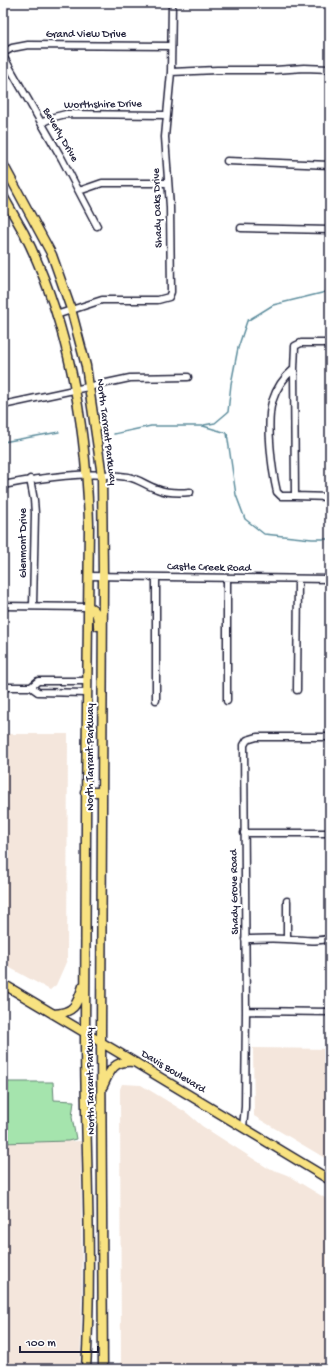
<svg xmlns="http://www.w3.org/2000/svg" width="333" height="1372" font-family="'Gochi Hand',sans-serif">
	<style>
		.built { fill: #f4e6dc }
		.green { fill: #a5e4ad; stroke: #648374 }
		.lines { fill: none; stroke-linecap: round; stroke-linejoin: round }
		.stream { stroke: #5d8d9d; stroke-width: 1.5 }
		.minor-casing { stroke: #22223b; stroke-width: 9 }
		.major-casing { stroke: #22223b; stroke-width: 11 }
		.minor { stroke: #fff; stroke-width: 6 }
		.major { stroke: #f8e281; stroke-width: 8 }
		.labels { text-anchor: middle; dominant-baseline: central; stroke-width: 4; stroke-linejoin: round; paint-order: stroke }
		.street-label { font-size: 11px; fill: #22223b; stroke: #fff }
	</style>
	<rect width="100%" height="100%" fill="#fff"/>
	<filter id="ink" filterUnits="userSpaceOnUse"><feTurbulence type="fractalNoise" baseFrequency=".025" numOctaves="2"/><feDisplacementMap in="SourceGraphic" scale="8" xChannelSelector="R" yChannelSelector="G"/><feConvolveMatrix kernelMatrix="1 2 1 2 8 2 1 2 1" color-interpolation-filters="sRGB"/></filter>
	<g filter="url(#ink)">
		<path class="built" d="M3,734h65l-1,226 -11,25 -6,5 -47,-26z
			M253,1048l77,1v112l-76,-45z
			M122,1084l19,1 46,28 15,13 64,41 21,8 43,26v168h-209l-1,-280z
			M81,1141l1,155 -2,73h-77v-226z"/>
		<path class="green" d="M3,1082h50l1,18 20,1 -2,16 4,22 -8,2 -65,2z"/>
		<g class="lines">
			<path class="stream" d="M204,425l11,-2 13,-11 3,-28 7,-36 9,-27 26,-16 57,-14
				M114,434l37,-8h52l24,7 9,62 9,24 19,15 48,5h18
				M3,442l56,-10"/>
			<g class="minor-casing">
				<path id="minor" d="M3,53l9,-5 16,-3 143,1
					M3,56l59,103 35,67
					M171,72l46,-2h58l29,-2 26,1
					M41,123l13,-6 12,-3 100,1
					M227,161l103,4
					M79,191l23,-8h66
					M241,228l89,2
					M56,315l46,-15h56l11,-3 2,-5 -1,-85 -5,-70 6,-65 1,-69
					M330,343h-29l-6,3 -1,23 1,127 35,1
					M294,369c-10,8 -18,20 -22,33 -6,21 0,69 5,90l4,4h14
					M3,405l127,-27 58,-1
					M30,479l4,21 1,13 -2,93
					M3,485c41,-8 84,-14 125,-8 11,2 19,9 29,12 10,4 22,4 33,3
					M88,576l242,3
					M227,578v123
					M3,606l85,1
					M3,687h28l7,5 49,1
					M31,687l7,-6h49
					M297,690l1,-111
					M156,700v-122
					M244,833h86
					M287,901v38
					M245,939c14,0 28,-1 41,0 15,0 30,4 44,-1
					M246,1011l84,1
					M243,1127l2,-20 1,-96 -2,-266 3,-5 10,-3h73"/>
			</g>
			<g class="major-casing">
				<path id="major" d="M3,164l49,91 19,54 15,57 16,110 1,100 -2,466 2,327
					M3,196c7,12 14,25 21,37 45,90 62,191 65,291 -2,170 -4,339 -4,509 0,112 8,224 1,336
					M88,607c9,2 10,10 10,19
					M85,792h17
					M3,984l133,79 194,117
					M53,1014c22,-1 24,-10 30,-28
					M103,1086c7,-16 11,-26 31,-24"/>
			</g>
			<use href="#minor" class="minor"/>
			<use href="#major" class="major"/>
		</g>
	</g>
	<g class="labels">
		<g class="street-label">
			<text x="86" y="35">Grand View Drive</text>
			<text transform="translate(103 105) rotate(-1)">Worthshire Drive</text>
			<text transform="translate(60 135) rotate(60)">Beverly Drive</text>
			<text transform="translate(158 208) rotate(-92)">Shady Oaks Drive</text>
			<text transform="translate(106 432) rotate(83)">North Tarrant Parkway</text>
			<text transform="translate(24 543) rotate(-90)">Glenmont Drive</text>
			<text transform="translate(209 568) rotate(1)">Castle Creek Road</text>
			<text transform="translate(91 757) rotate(-90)">North Tarrant Parkway</text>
			<text transform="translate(235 892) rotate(-91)">Shady Grove Road</text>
			<text transform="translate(173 1072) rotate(31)">Davis Boulevard</text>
			<text transform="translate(91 1081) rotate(-91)">North Tarrant Parkway</text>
		</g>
	</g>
	<rect width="333" height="1372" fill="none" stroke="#fff" stroke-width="16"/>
	<rect x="8" y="8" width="317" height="1356" fill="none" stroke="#22223b" stroke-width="1.5" filter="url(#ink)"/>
	<path d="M20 1346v6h78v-6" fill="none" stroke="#22223b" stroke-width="2"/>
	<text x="26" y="1346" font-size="12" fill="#22223b" stroke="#ffffff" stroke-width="3" paint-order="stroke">100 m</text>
</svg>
